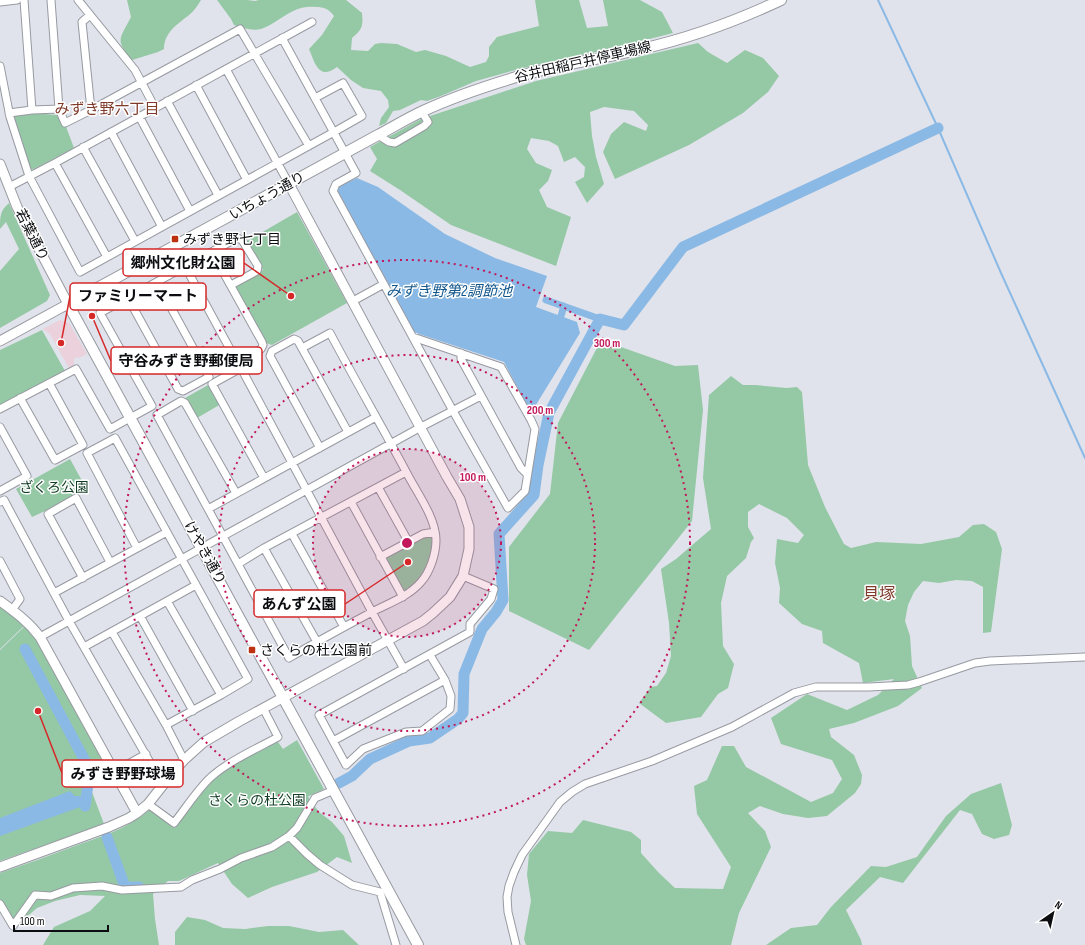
<svg xmlns="http://www.w3.org/2000/svg" width="1085" height="945" font-family="'Sofia Sans Condensed','Noto Sans JP',sans-serif">
	<style>
		.commercial { fill: #ead1db }
		.green { fill: #95c8a5 }
		.water { fill: #8bb9e5 }
		.lines { fill: none; stroke-linecap: round; stroke-linejoin: round }
		.stream { stroke: #8bb9e5; stroke-width: 2 }
		.canal { stroke: #8bb9e5; stroke-width: 7 }
		.river { stroke: #8bb9e5; stroke-width: 11 }
		.minor-casing { stroke: #979aa1; stroke-width: 9 }
		.tertiary-casing { stroke: #979aa1; stroke-width: 11 }
		.secondary-casing { stroke: #979aa1; stroke-width: 12 }
		.minor { stroke: #fff; stroke-width: 7 }
		.tertiary { stroke: #fff; stroke-width: 9 }
		.secondary { stroke: #fff; stroke-width: 10 }
		.ring { fill: none; stroke: #c2185b; stroke-width: 2; stroke-dasharray: 2 4 }
		.poi-dot { fill: #bc3110; stroke: #fff; stroke-width: 1.5 }
		.labels { text-anchor: middle; dominant-baseline: central; stroke-width: 3; stroke-linejoin: round; paint-order: stroke }
		.street-label { font-size: 14px; fill: #0c0d10; stroke: #fff }
		.poi-label { font-size: 14px; fill: #0c0d10; stroke: #fff; text-anchor: start }
		.park-label { font-size: 14px; fill: #113d24; stroke: #fff }
		.neighbourhood-label { font-size: 15px; fill: #7f3a2a; stroke: #fff }
		.water-label { font-size: 15px; font-style: italic; fill: #11568c; stroke: #fff }
		.quarter-label { font-size: 16px; fill: #7f3a2a; stroke: #fff }
		.centre { fill: #c2185b; stroke: #fff; stroke-width: 2 }
		.ring-label { font-size: 12px; text-anchor: middle; font-weight: bold; fill: #c2185b; stroke: #fff; stroke-width: 3; stroke-linejoin: round; paint-order: stroke }
		.leader { fill: none; stroke: #d62828; stroke-width: 1.5 }
		.callout-dot { fill: #d62828; stroke: #fff; stroke-width: 1.5 }
		.callout { fill: #fff; stroke: #d62828; stroke-width: 1.5 }
		.callout-label { font-size: 15px; text-anchor: middle; font-weight: bold; fill: #0c0d10 }
	</style>
	<rect width="100%" height="100%" fill="#e0e3eb"/>
	<path class="commercial" d="M60,320l9,3 18,31 -8,4 -2,-1 -3,2v6l-5,3 -19,-34 -7,-5z"/>
	<path class="green" d="M127,0h74c-3,5 -7,11 -12,15 -11,9 -25,17 -25,34l-6,3 -26,8c-17,-20 -13,-20 -1,-43z
		M217,0h30l8,1 4,-1h87l16,13c1,13 1,16 -10,25l-1,12 17,1 7,-7 6,-1 16,1 19,8 9,-2 21,6 24,11 16,-5 3,-6v-9l8,-10 42,-11 -4,-26h44l8,28 21,-2 -5,-26h37l22,12 11,21 -55,14 -99,22 -43,12 -35,15 -14,5 -6,-1 -21,10 -7,1 -7,12 -7,3 2,-8 8,-11 -1,-7 -7,-9 -18,-3 -12,-8 -14,-13c-18,14 -22,-4 -28,-18l13,-14 12,-19c-5,-7 -10,-9 -18,-9 -15,-2 -26,5 -38,13 -5,3 -11,7 -17,9 -9,2 -18,-1 -27,-4l-3,-6z
		M698,43l10,9 19,11 18,-13 18,8 16,18 -11,16 -25,21 -54,32 -74,34 -12,-27 8,-18 13,-12 22,9 2,-6 -14,-14 -30,-4 -14,5 2,24 4,21 8,27 -17,19 -12,-21 9,-5 1,-10 -10,-10 -11,5 -6,-16 -9,-5 -18,-3 -4,11 9,14 16,7 -4,11 -9,9 8,17 24,10 -15,49 -105,-41 -51,-35 -30,-19 7,-12 -7,-12 51,-28 115,-38z
		M34,113l23,2 8,9 9,24 -40,21h-3l-18,-51v-3z
		M9,203l41,92 -3,6 -47,27v-57l19,-22 -13,-27 -6,7c0,-13 0,-18 9,-26z
		M297,212l50,91 -75,42 -6,-2 -30,-55 1,-3 26,-15 -16,-29z
		M42,330l23,41 -65,35v-56z
		M601,340l74,26 23,-1 5,45 -11,111 -103,129 -80,-39v-64l41,-53 8,-71z
		M731,376l12,9h12l32,3 10,-1 5,5 6,73 17,42 19,37 7,4 25,-6 45,2 38,-7 14,-12 11,-1 12,8 6,17 -11,83 -8,1v-46l-11,-6 -16,-1 -17,3 -16,-2 -9,11 -6,13 -3,16 5,15 2,30 10,22 -24,18 -44,17 -25,6 2,8 23,18 8,20 -1,9 -6,9 -28,23 -19,2 -25,-4 -23,-8 -12,7 17,18 6,16 -32,66 -8,32h-205l-2,-6 7,-38 -4,-26 2,-21 19,-23 24,2 11,-13 48,12 10,8v13l18,20 16,15 48,1 8,-22 -34,-53 -3,-28 13,-6 15,-34h12l12,21 65,35 22,-9 9,-14 -10,-19 -51,-16 -10,-26 36,-24 40,16 31,-15 16,-16 -31,4 -4,-20 -36,-20 -1,-12 -20,-7 -23,-21 1,-15 -5,-25 2,-24 21,4 6,-8 -17,-17 -28,-14 -11,8v15l6,11 -3,4 -5,16 -19,18 -6,27 2,43 11,18 -6,24 -10,6 -17,23 -35,6 -27,-20 12,-16 6,-1 9,-13 5,-17 -2,-33 -8,-54 15,-10 35,-30 -8,-51 6,-83z
		M210,384l11,20 -24,14 -12,-20z
		M70,459l16,29 -41,23 -13,6 -16,-28z
		M432,535c1,28 -6,39 -27,57l-3,-1 -18,-32 1,-3 39,-20z
		M0,606l25,19 -25,24z
		M25,626l9,10 76,136 -21,12 15,40 -104,37v-211z
		M297,740l27,49 -15,7 -1,1 11,15 13,10 12,14 8,27 -15,-6 -20,15 -45,15 -24,11 -16,-14 -14,-21 -39,18h-11l-15,13 2,25 4,26h-116l11,-18 36,-16 15,-15 -25,-1 -25,6 -18,7 -22,19 -15,-24v-30c24,-8 48,-17 72,-26 27,-10 56,-18 77,-37l26,18c12,-15 24,-36 39,-49 18,-16 42,-26 64,-37l5,7z
		M1001,783l11,42 -3,10 -15,4 -12,-5 -10,-20 -12,-4 -57,73 -23,-6 -34,33 15,30 1,5h-96l25,-17 26,-3 14,-18 40,-41 15,1 31,-10 29,-41 25,-22z
		M187,917l18,3 18,8 22,1 23,-3h21l30,6 24,-2 16,15h-184v-13z"/>
	<path class="water" d="M357,178l21,9 67,47 50,24 52,18 -11,31 41,15 3,11 -49,80 -27,-51 -85,-28 -6,-3 -75,-139v-5z
		M70,791l5,5h9l-1,10 -83,30v-18z"/>
	<g class="lines">
		<path class="stream" d="M878,0l60,128 63,145 84,185"/>
		<path class="canal" d="M546,300l54,19
			M561,316l3,-10"/>
		<path class="river" d="M25,649l65,121 -5,36
			M339,783l13,-7 18,-17 39,-18 21,-3 28,-19 5,-6 1,-39 18,-45 14,-17 7,-12 -4,-66 35,-39 4,-30 11,-52 51,-94 24,6 59,-78 255,-119
			M107,837l18,50h14"/>
		<g class="minor-casing">
			<path id="minor" d="M24,0l8,110
				M51,0l8,109 6,14 26,-13 149,-81 69,117
				M78,0l57,70 20,38
				M0,2l17,-2
				M90,15l-8,7 9,88
				M282,38l74,135 -20,11 -3,7 120,220 55,97 17,-17 10,-62 -4,-9 -30,-53 -88,-30
				M0,66l10,51 19,59 51,96 254,-140 28,-16 -19,-33 -28,15
				M226,69l63,115
				M196,85l51,95
				M167,101l51,94
				M9,113l23,-3 27,-1
				M139,116l51,95
				M111,132l51,95
				M378,135l11,7 6,1 29,-17 4,-4 -6,-10
				M83,147l52,94
				M55,163l52,94
				M9,187l46,-24 257,-141
				M174,246l63,116 24,-13 2,-4 -1,-3 -50,-90
				M128,298l50,91 5,2 26,-14 -52,-95
				M353,301l31,-17
				M461,353v6l60,109 6,6
				M20,398l35,62 28,-15 -34,-62
				M0,409l76,-40 34,60 42,-23 -52,-93 137,-75 5,2 16,26 -1,5 -26,14
				M0,427l27,49 -27,15
				M320,448l-50,-92 2,-5 22,-12 4,2 50,91
				M264,478l-52,-94 29,-16 131,244 32,57
				M378,487l30,54
				M236,493l-51,-90 -4,-2 -24,14 132,243c27,-16 55,-31 83,-46 17,-9 36,-15 49,-30 9,-10 15,-28 15,-42 0,-20 -16,-43 -26,-61 -26,-49 -54,-97 -80,-146l-28,15
				M0,502l4,-2 65,121 94,164
				M351,502l52,95
				M208,509l168,-92
				M292,534l52,93
				M137,548l-50,-95 28,-15 133,241 -27,16 -55,30
				M264,548l53,94
				M380,557l43,-23 12,-2
				M0,561l20,38 -8,11
				M238,564l26,-16 142,-76
				M83,578l-35,-64 28,-16 34,64
				M54,593l113,-61
				M167,601l54,94
				M140,616l53,95
				M112,632l54,93 18,35
				M40,637l381,-210 60,-31
				M84,647l112,-62
				M430,655l15,25 6,16 -1,13 -28,22 -16,1 -43,17 -17,16 -27,-50 151,-83v-8l21,-25 3,-10 -31,-13
				M333,741l112,-61
				M114,772l32,-18
				M148,804l26,19c12,-15 23,-33 37,-46 18,-16 45,-28 67,-40l-15,-29
				M289,836l18,18 13,11 32,20 28,7 16,53
				M0,904l13,22 22,-31 16,1 22,-8 29,-2 20,4 59,-3 11,-7 28,-11 21,-11 31,-11 17,-11 8,-8 18,-30 19,-8
				M516,945l-8,-33 -1,-15 2,-11 5,-14 8,-17 38,-53 12,-10 13,-8 67,-23 61,-26 19,-8 62,-34 22,-6h53l39,-2 11,-3 56,-19 15,-2 95,-4"/>
		</g>
		<g class="tertiary-casing">
			<path id="tertiary" d="M0,164l17,43 51,97 -68,37
				M0,601c15,11 29,21 40,36l97,176
				M0,867l109,-40 20,-9 8,-5 11,-9 26,-33 10,-11 20,-18 34,-20 185,-101 10,-8 17,-16 13,-21 6,-27v-22l-9,-28 -13,-22 -158,-293"/>
		</g>
		<g class="secondary-casing">
			<path id="secondary" d="M418,945l-350,-641 310,-169c15,-8 30,-17 45,-24 32,-15 66,-26 100,-36 39,-11 79,-16 118,-26 49,-11 95,-28 140,-49"/>
		</g>
		<use href="#minor" class="minor"/>
		<use href="#tertiary" class="tertiary"/>
		<use href="#secondary" class="secondary"/>
	</g>
	<circle cx="407" cy="543" r="94" fill="#c2185b" fill-opacity=".12"/>
	<g class="ring">
		<circle cx="407" cy="543" r="94"/>
		<circle cx="407" cy="543" r="188"/>
		<circle cx="407" cy="543" r="283"/>
	</g>
	<g class="poi-dot">
		<rect x="171" y="235" width="8" height="8" rx="2"/>
		<rect x="248" y="646" width="8" height="8" rx="2"/>
	</g>
	<g class="labels">
		<g class="street-label">
			<text transform="translate(583 62) rotate(-13)">谷井田稲戸井停車場線</text>
			<text transform="translate(267 196) rotate(-29)">いちょう通り</text>
			<text transform="translate(32 235) rotate(63)">若葉通り</text>
			<text transform="translate(205 553) rotate(61)">けやき通り</text>
		</g>
		<g class="poi-label">
			<text x="183" y="239">みずき野七丁目</text>
			<text x="260" y="650">さくらの杜公園前</text>
		</g>
		<g class="park-label">
			<text x="54" y="487">ざくろ公園</text>
			<text x="257" y="800">さくらの杜公園</text>
		</g>
		<g class="neighbourhood-label">
			<text x="107" y="109">みずき野六丁目</text>
		</g>
		<g class="water-label">
			<text x="449" y="291">みずき野第2調節池</text>
		</g>
		<g class="quarter-label">
			<text x="879" y="594">貝塚</text>
		</g>
	</g>
	<circle cx="407" cy="543" r="6" class="centre"/>
	<g class="ring-label">
		<text x="607" y="347">300 m</text>
		<text x="540" y="414">200 m</text>
		<text x="473" y="481">100 m</text>
	</g>
	<path class="leader" d="M291 296L244 263M61 343L70 296M92 316L111 361M408 562L345 604M38 711L62 773"/>
	<g class="callout-dot">
		<circle cx="291" cy="296" r="4"/>
		<circle cx="61" cy="343" r="4"/>
		<circle cx="92" cy="316" r="4"/>
		<circle cx="408" cy="562" r="4"/>
		<circle cx="38" cy="711" r="4"/>
	</g>
	<g class="callout">
		<rect x="123" y="249" width="121" height="27" rx="4"/>
		<rect x="70" y="283" width="136" height="27" rx="4"/>
		<rect x="111" y="347" width="151" height="27" rx="4"/>
		<rect x="254" y="590" width="91" height="27" rx="4"/>
		<rect x="62" y="760" width="121" height="27" rx="4"/>
	</g>
	<g class="callout-label">
		<text x="183" y="268">郷州文化財公園</text>
		<text x="138" y="301">ファミリーマート</text>
		<text x="186" y="366">守谷みずき野郵便局</text>
		<text x="299" y="609">あんず公園</text>
		<text x="123" y="779">みずき野野球場</text>
	</g>
	<g transform="translate(1053 913) rotate(34)" stroke="#ffffff" stroke-width="3" paint-order="stroke">
	<path d="M0-3L7 15L0 10L-7 15Z" fill="#0c0d10"/>
	<text y="-6" font-size="11" font-weight="bold" text-anchor="middle" fill="#0c0d10">N</text>
	</g>
	<path d="M14 925v6h94v-6" fill="none" stroke="#0c0d10" stroke-width="2"/>
	<text x="20" y="925" font-size="12" fill="#0c0d10" stroke="#ffffff" stroke-width="3" paint-order="stroke">100 m</text>
</svg>
